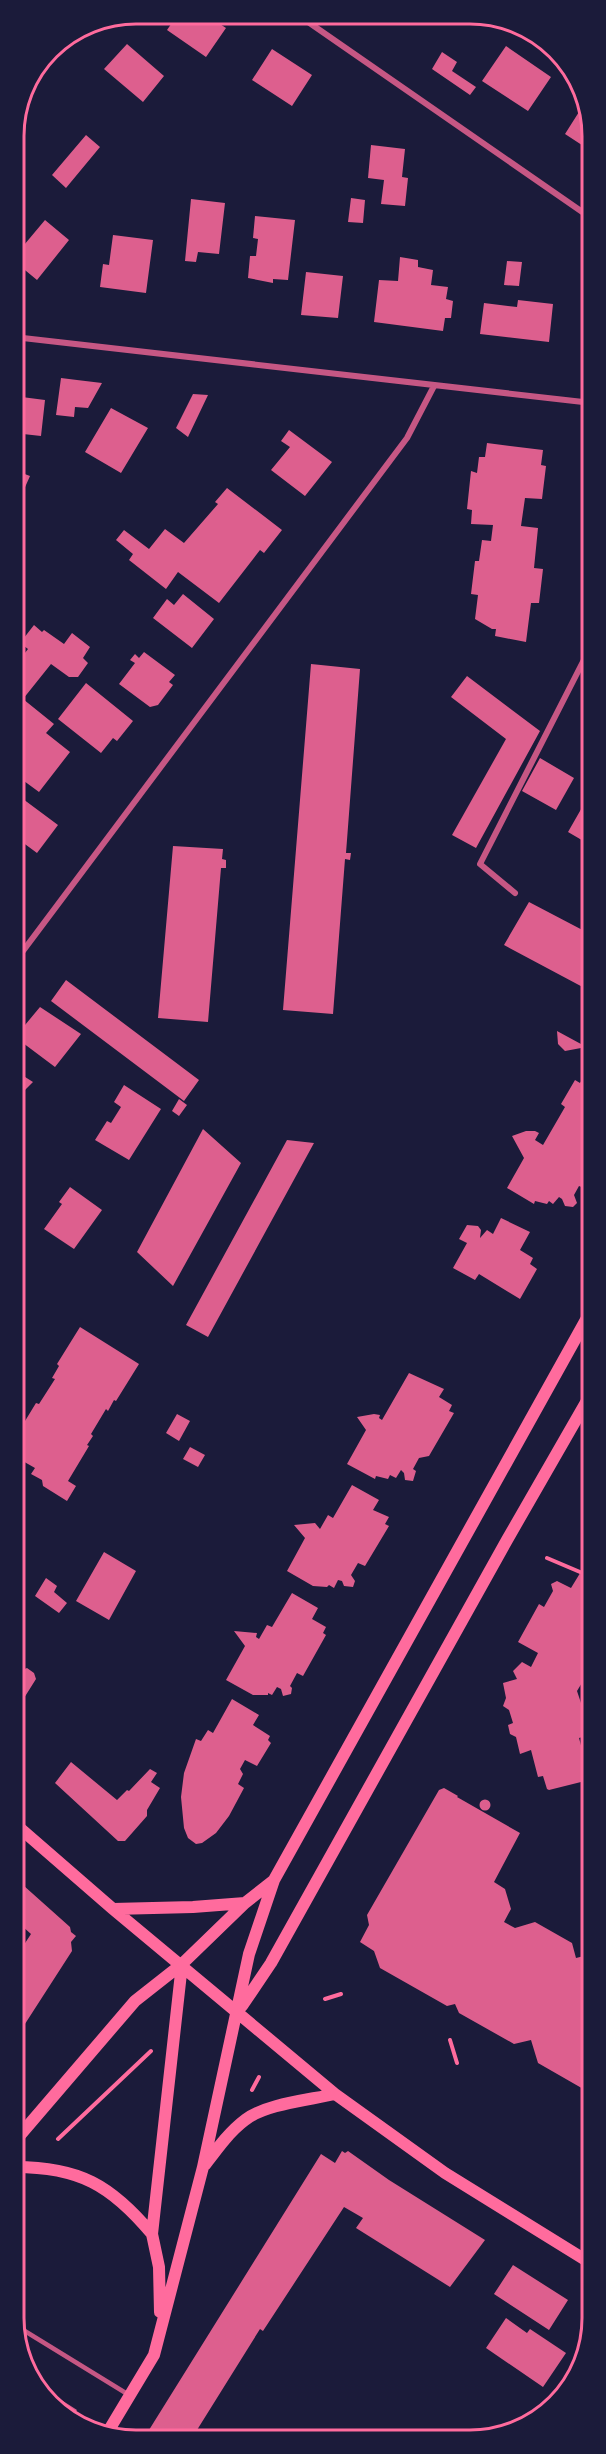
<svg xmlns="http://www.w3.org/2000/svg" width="606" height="2454" font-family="'Fira Sans Condensed',sans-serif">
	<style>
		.building { fill: #dd5f8e }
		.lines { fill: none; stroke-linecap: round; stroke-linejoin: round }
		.path { stroke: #ff6b9d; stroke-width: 4 }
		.service { stroke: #c65784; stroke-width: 4.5 }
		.minor { stroke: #c65784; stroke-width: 6 }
		.secondary { stroke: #ff6b9d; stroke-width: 12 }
		.rim { fill: none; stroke: #ff6b9d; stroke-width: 3 }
	</style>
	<rect width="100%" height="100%" fill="#1b1b3a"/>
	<path class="building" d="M178,14h27l21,14 -20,29 -39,-27z
		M77,31l-30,31 -4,-4 7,-9z
		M127,44l37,32 -21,26 -39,-33z
		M506,46l45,31 -23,34 -46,-30z
		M272,49l40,26 -20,31 -40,-26z
		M442,52l15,10 -5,9 24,16 -6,8 -38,-26z
		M584,104l7,15v32l-26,-17z
		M86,135l14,12 -34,41 -14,-13z
		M371,145l34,4 -3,28 6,1 -3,28 -24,-2 3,-24 -16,-2z
		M351,198l14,2 -2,23 -15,-1z
		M191,199l34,4 -6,51 -21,-2 -2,10 -11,-1z
		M255,216l40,4 -7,60 -15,-1v4l-25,-5 2,-22h6l2,-17 -5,-1z
		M45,220l24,20 -32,40 -23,-19v-4z
		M113,235l40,5 -7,53 -46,-6 3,-23 6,1z
		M400,257l18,3v7l15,3 -2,15 17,2 -2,12 7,2 -2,17h-6l-2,13 -69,-9 5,-42 19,1z
		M507,261l15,1 -3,24 -15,-1z
		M306,272l37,4 -5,42 -37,-3z
		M518,300l35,4 -4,38 -69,-8 4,-31 33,4z
		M590,300h1v39h-5z
		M61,378l16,2 25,3 -14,25 -13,-1 -1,10 -18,-2z
		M193,394l15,1 -20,42 -12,-9z
		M14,396l31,4 -4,36 -27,-3z
		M111,408l37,20 -27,45 -36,-21z
		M289,430l43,32 -27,34 -34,-26 19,-23 -9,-6z
		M487,443l56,7 -2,15 5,1 -4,33 -17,-1 -4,28 17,2 -4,40 9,1 -4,34h-8l-5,39 -31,-6 1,-7h-4l-17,-10 3,-24 -7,-1 4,-33h4l3,-21 9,1 2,-16 -22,-1 1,-14 -5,-1 4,-38 6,2 2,-16h6z
		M14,470l16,6 -16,36z
		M227,488l55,42 -18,23 -4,-3 -41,53 -41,-31 -12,17 -37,-29 4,-6 -17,-14 8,-10 25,19 16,-20 19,14 34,-39 -3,-2z
		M183,594l31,25 -22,29 -39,-30 14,-19 7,6z
		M34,625l8,7 2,-2 20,14 8,-11 18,14 -7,11 5,5 -10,14h-9l-18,-13 -28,35 31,25 -8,9 24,19 -31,40 -15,-11 -10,13v-127l14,-18 -8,-6z
		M144,652l31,23 -6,7 4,3 -15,20 -8,2 -31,-23 16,-21 -5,-3 5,-6 4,4z
		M311,664l49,5 -14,184h5l-1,7 -5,-1 -12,155 -50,-4z
		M467,676l73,55 -64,117 -24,-13 54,-96 -55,-42z
		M86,683l47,38 -16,20 -4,-3 -12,15 -43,-34z
		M540,758l34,20 -18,32 -34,-19z
		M592,790v56l-24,-14z
		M23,799l35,26 -21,28 -23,-17v-26z
		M173,846l50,3 -1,10 4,1v8h-5l-13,154 -50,-4z
		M529,902l63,33v57l-88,-47z
		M66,980l133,100 -15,21 -133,-100z
		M40,1007l41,27 -26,33 -40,-30z
		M557,1031l35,19v7l-11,-9 -16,3 -7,-7z
		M592,1063v111l-8,14 -5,-2 -5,9 3,8 -4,4 -8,-1 -3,-7 -3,-2 -6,7 -4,-3 -2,3 -12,-3 -1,3 -27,-16 17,-30 -12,-22 14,-5h9l4,2 -4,7 8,5 22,-38 -4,-3 14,-24 5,3z
		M14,1070l19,12 -19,19z
		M124,1085l37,24 -32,51 -34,-20 12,-19 4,2 10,-16 -7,-5z
		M179,1099l8,6 -8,11 -7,-5z
		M203,1129l38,34 -68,123 -36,-34z
		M287,1140l27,3 -106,194 -22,-12z
		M70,1187l32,23 -28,39 -30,-20 18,-25 -3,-2z
		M501,1218l29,14 -10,18 13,8 -3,6 7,5 -17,30 -41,-25 -4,6 -22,-12 14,-25 -8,-4 8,-14 11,1 3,4 -1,8 7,-8 6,4z
		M80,1327l59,37 -23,37 -2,-1 -6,11 -2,-2 -15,25 2,2 -6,9 2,1 -21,35 8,5 -9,15 -24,-15 -1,-6 -11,-6 4,-6 -21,-12v-17l22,-36 3,1 16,-25 -3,-1 7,-12 -2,-2z
		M409,1373l35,16 -5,8 13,8 -3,6 5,2 -25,43 -10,2 -6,11 3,2 -3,10 -8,-1 -1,-7 -3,-3 -5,8 -6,-3 -2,4 -12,-3 -1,3 -28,-15 19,-34 -9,-13 17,-3 6,1 -1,3 3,2z
		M177,1414l13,7 -11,20 -13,-8z
		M190,1447l15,8 -7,12 -15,-8z
		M352,1485l27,15 -6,10 16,7 -4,7 4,2 -24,40 -7,-3 -7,12 4,6 -2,6 -9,-1 -2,-5 -4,-1 -4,8 -5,-3 -2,2 -14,-1 -26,-15 18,-33 -11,-13 21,-2 5,6 8,-14 5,3z
		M104,1552l32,19 -27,49 -33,-19z
		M592,1564v102l-15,25 5,15 6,3 -5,7 6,19 -10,3 7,26 -5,2 4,15 -36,9 -2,-1 -4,-13 -5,1 -7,-27 -11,4 -4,-17 -6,-3 -2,-9 5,-2 -4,-13 -6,-4 3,-8 -3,-15 14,-4 -4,-8 9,-9 9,5 7,-14 -20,-11 21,-38 5,3 9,-16 -2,-7 6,-3 14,7 14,-23 4,4z
		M46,1578l11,8 -3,6 13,11 -8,10 -24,-17z
		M292,1593l26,15 -6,11 14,8 -3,6 3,2 -23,41 -6,-3 -7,13 2,2 -1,6 -8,2 -2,-7 -4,-2 -5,8 -4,-2v2h-15l-27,-15 19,-34 -11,-15 23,2 -1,4 3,2 8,-14 5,2z
		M14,1665l8,5 5,-2 7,5 2,6 -22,35z
		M232,1699l27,16 -6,10 17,11 -2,4 3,3 -14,23 -12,-6 -5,9 3,5 -5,10 6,4 -15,28 -13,17 -14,10 -6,1 -8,-6 -4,-10 -3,-31 3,-24 12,-34 5,2 7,-11 5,3z
		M71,1762l46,38 10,-10 2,1 21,-22 7,4 -6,9 9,6 -13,22v6l-22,25h-7l-63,-58z
		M444,1788l14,8 -1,1 63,36 -26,49 11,7 6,20 -7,13 11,6 20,-6 37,21 4,15 16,-4v140l-54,-31 -7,-23 -17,4 -55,-31 -4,-9 -8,2 -67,-38 -6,-17 -14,-9 9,-17 -2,-10 72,-125z
		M479.5 1805a5.5 5.5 0 1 1 11 0a5.5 5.5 0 1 1-11 0Z
		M14,1877l56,50 1,5 5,4 -5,6 1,9 -58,90v-81l17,-26 -9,-8 -8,8z
		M342,2151l3,2 3,-2 41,29 96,60 -35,47 -94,-59 7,-10 -19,-11 -81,124 -3,-2 -68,109h-48l177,-284 14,9z
		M513,2265l55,35 -19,30 -55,-36z
		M506,2318l21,15 3,-4 36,24 -23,34 -57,-39z
		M38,2385l39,25 -4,6 -29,-17z"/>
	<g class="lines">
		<path class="path" d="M547,1558l33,14
			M325,1999l16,-5
			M450,2040l7,23
			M252,2090l7,-13
			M58,2139l93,-88"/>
		<path class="service" d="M15,2325l114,70"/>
		<path class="minor" d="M298,15l293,203
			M14,337l578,66
			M515,893l-35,-29 112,-220
			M14,963l393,-525 27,-52"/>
		<path class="secondary" d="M14,1823l99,86 222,185 110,79 147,91
			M113,1909l80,-2 52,-4
			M242,2006l29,-43 236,-423 85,-148
			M15,2141l120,-140 47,-37 63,-61 28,-22
			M205,2165c12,-16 24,-33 40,-45 20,-16 64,-20 90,-26
			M15,2167c64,0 96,18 137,67
			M160,2312l-1,-45 -7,-33 30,-270
			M106,2435l48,-80 49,-188 46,-213 25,-74 318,-571"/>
	</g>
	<path d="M0 0H606V2454H0ZM136 24H470A112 112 0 0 1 582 136V2318A112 112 0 0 1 470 2430H136A112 112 0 0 1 24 2318V136A112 112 0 0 1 136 24Z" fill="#1b1b3a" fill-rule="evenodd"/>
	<path class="rim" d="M136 24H470A112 112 0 0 1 582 136V2318A112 112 0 0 1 470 2430H136A112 112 0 0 1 24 2318V136A112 112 0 0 1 136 24Z"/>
</svg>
